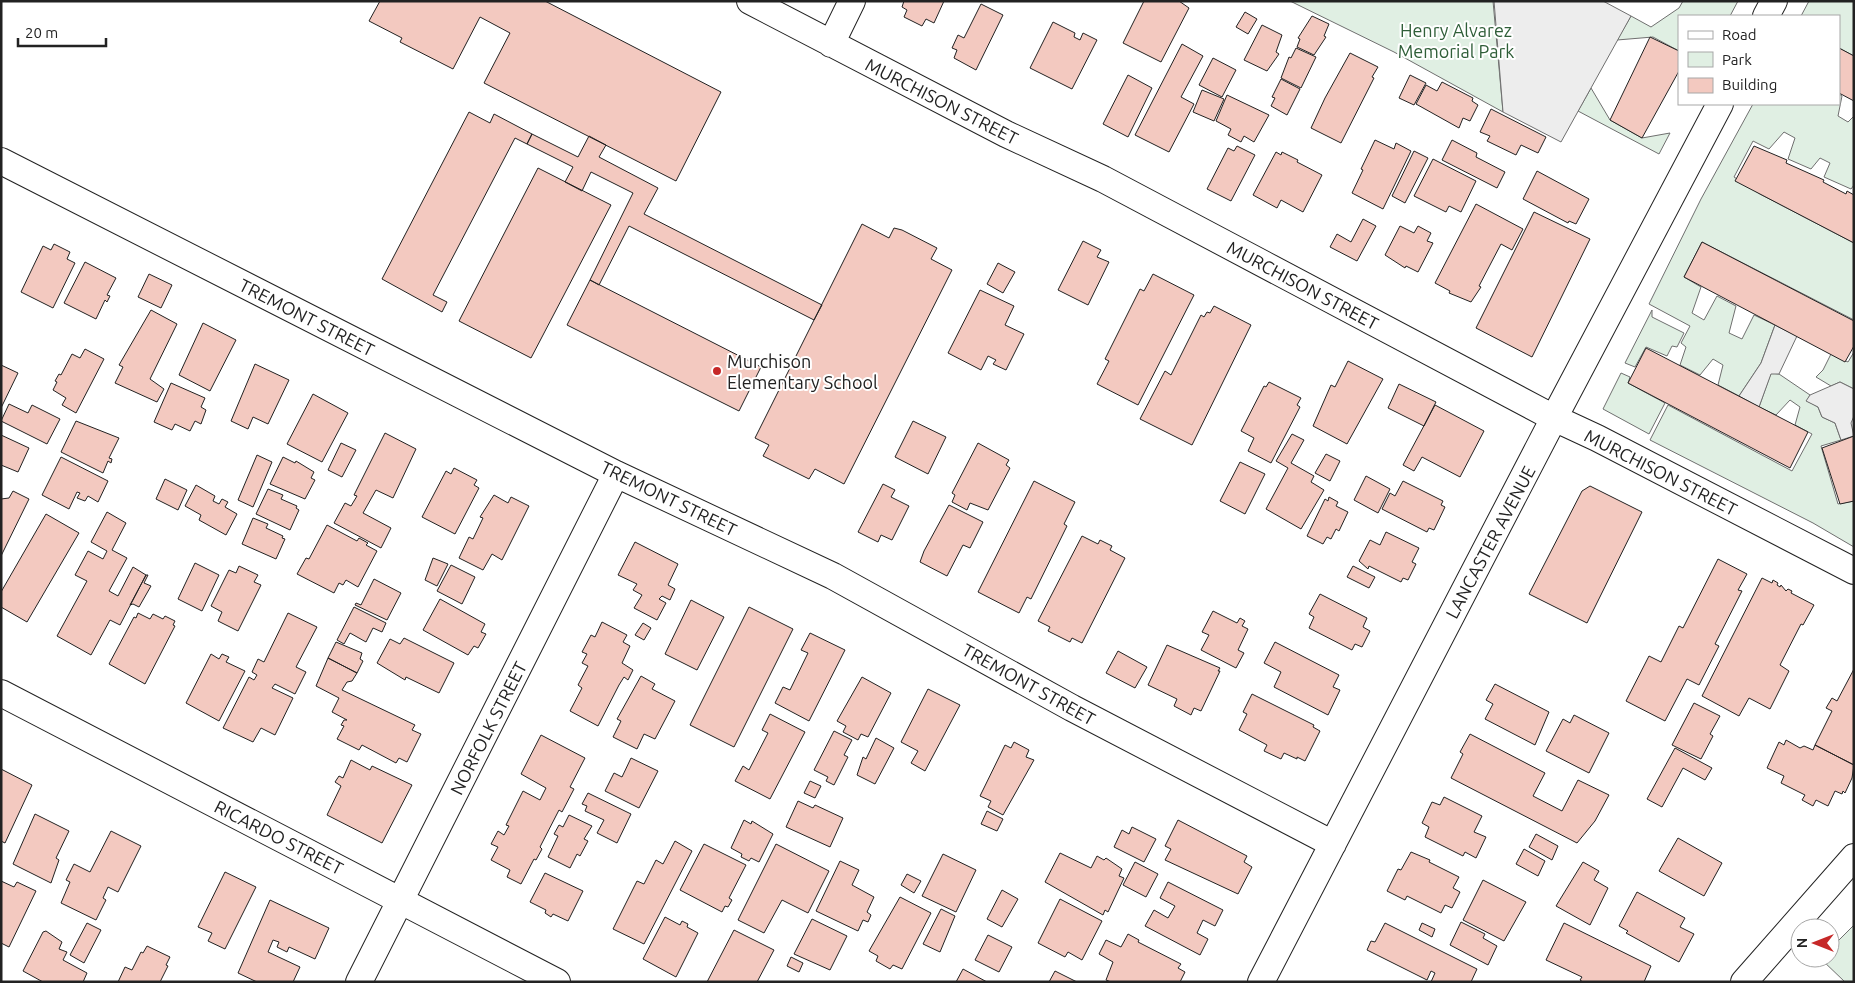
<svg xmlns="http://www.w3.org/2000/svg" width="1855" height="983" font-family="Ubuntu,sans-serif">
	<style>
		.green { fill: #e0efe3; stroke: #6f6f6f }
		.parking { fill: #ededed; stroke: #6f6f6f }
		.building { fill: #f3c9c0; stroke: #222 }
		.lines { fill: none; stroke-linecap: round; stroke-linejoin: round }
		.street-casing { stroke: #222; stroke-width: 28 }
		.street { stroke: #fff; stroke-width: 26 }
		.poi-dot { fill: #c62828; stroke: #fff; stroke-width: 2 }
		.labels { text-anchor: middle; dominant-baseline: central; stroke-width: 4; stroke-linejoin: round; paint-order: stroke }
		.park-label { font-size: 18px; fill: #2f5e38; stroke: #fff }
		.street-label { font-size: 18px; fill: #222; stroke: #fff }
		.poi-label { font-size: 18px; fill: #222; stroke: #fff; text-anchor: start }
	</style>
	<rect width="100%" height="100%" fill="#fff"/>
	<path class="green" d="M1290,1h203l10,111 -109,-60z
		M1683,1h55l-8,15h-51v35l-26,-14 -36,3 14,-24 20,11 28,-19z
		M1809,1h45v55l-15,-8v-32h-38z
		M1591,88l19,32 32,18 28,-5 -11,21 -81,-43z
		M1839,94l3,2 -4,20 10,6 6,-6v69l-3,4 -27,-12 6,-14 -10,-5 -9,11 -23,-10 7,-21 -11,-6 -15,17 -16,-8 -19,36 26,17 94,49v77l-152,-78 -18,35 17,10 -9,26 12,7 13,-24 19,10 -7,27 13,6 12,-24 21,10 -14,38 -22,33 -21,-11 5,-20 -10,-6 -13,16 -20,-10 6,-18 -5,-4 9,-17 -41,-22 52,-105 52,-95h86z
		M1652,310v7l32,16 -7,14 -5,-1 -5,10 -21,-9 -11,20 -10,-4z
		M1854,352v37l-14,-7 -9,4 -15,-9 7,-7 8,-16 17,8z
		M1621,373l9,4 -2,6 37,20 -16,31 -46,-25z
		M1771,373l8,1 31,21 -3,6 11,6 4,10 13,6 6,17 -20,6 17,58 16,-3v46l-41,-24 -163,-83 18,-35 124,66 20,-37 -17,-9 5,-18 -10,-7 -14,15 -17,-8z
		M1854,925v57h-9l-24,-23 9,-1v-9z"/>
	<path class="parking" d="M1494,1h109l28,15 -70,126 -58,-30z
		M1775,325l22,11 -18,38h-8l-12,33 -20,-11 22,-33z
		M1840,382l14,7v27l-3,7 3,13 -13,4 -6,-17 -13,-6 -4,-10 -12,-6 4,-6z"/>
	<path class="building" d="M380,1h165l176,91 -45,89 -192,-98 26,-50 -30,-16 -27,52 -53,-27 2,-4 -33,-17z
		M904,1h40l-10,22 -8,-4 -4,7 -18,-9 3,-7 -5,-3z
		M1144,1h35l10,7 -28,54 -38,-19z
		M981,4l22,11 -27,55 -22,-12 3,-8 -5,-2 6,-13 6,3z
		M1245,12l12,7 -9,15 -12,-7z
		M1312,16l17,8 -5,12 2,1 -12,18 -17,-8 3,-8 -2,-1z
		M1053,22l22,11 -1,4 6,3 3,-7 14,7 -25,49 -42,-21z
		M1262,25l20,10 -6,17 3,2 -12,17 -23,-11z
		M1650,37l29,14v20l-37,67 -32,-18z
		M1182,44l21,12 -22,41 13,7 -25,48 -34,-17z
		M1296,48l20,9 -15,31 -20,-10 8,-21 2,1z
		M1839,48l15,8v45l-15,-8z
		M1350,53l28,14 -6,10 2,1 -33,65 -30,-15 14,-30z
		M1213,58l23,12 -14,27 -23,-12z
		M1128,75l24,13 -24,49 -25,-13z
		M1410,75l16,8 -12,22 -15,-7z
		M1281,79l19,10 -13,26 -16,-9 4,-8 -3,-1z
		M1442,82l31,16 -1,3 6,4 -8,16 -7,-3 -4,10 -43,-24 10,-19 11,6z
		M1202,90l22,9 -10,22 -21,-9z
		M1227,95l42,20 -15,27 -10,-6 -3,6 -13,-7 3,-6 -15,-8z
		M1491,109l55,28 -8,16 -17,-8 -5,10 -29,-14 3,-5 -10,-4z
		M469,112l21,11 4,-9 38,20 -5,10 -12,-6 -82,157 14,7 -5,10 -60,-33z
		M532,134l46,23 11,-21 17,9 -7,12 59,31 -14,26 178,91 -8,15 -185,-94 -30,59 -9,-5 43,-87 -42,-21 -9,19 -17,-9 8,-15 -46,-23z
		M1375,140l19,9 2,-6 15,8 -28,58 -31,-16 11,-23 -2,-1z
		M1452,140l25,13 -1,4 29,15 -8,16 -55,-28z
		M1237,146l18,9 -24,46 -24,-12 21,-41 6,3z
		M1754,146l33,14 -1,3 38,17 -1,2 23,12 1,-3 7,4v48l-119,-62z
		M1414,151l14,7 -23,45 -13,-7z
		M1276,152l5,3 1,-3 16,8 -1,2 25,13 -19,37 -22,-12 -4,8 -24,-13z
		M1433,159l43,22 -15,31 -12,-6 -3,6 -32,-16z
		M538,168l73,37 -80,153 -72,-37z
		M1537,171l52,28 -13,25 -7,-3 -1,2 -45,-24z
		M1476,204l47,25 -11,21 -11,-6 -22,42 2,1 -10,15 -22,-9 1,-2 -15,-8z
		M1534,212l56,27 -58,118 -56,-29z
		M1363,219l13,7 -19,35 -27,-14 7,-13 14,8z
		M862,224l27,14 5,-10 8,2 35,18 -6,11 21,11 -108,214 -29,-15 -6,10 -46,-23 6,-11 -14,-7z
		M1400,226l14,7 4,-7 13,7 -4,8 6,2 -15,29 -12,-6 -1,2 -20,-13z
		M1083,241l18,9 -4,7 12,5 -21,43 -30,-15z
		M1702,242l152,79v25l-9,16 -161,-85z
		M54,244l16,8 -3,7 8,4 -22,45 -32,-16 22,-46 8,4z
		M85,262l31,16 -9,17 3,1 -3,6 -2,-2 -9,19 -32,-16z
		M998,263l17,9 -12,21 -16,-9z
		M149,274l23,11 -11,23 -23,-11z
		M1153,274l41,21 -56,110 -41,-21 12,-23 -4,-2 35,-70 4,2z
		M590,280l171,87 -22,44 -172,-86z
		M980,290l34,16 -9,19 19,9 -18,36 -13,-6 3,-4 -8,-4 -7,14 -33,-17z
		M1214,306l37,19 -59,120 -52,-26 25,-48 6,4 30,-60 3,2 3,-5 3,1z
		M151,310l26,14 -27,55 14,10 -7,13 -42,-19 8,-16 -4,-2z
		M203,323l33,17 -26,51 -31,-16z
		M1646,348l162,84 -18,36 -162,-85z
		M85,349l19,10 -28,54 -14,-8 4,-7 -13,-8 4,-8 -2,-1 4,-7 2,1 11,-21 8,4z
		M1348,361l35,18 -36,65 -34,-18 18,-41 4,2z
		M255,364l34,16 -21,44 -15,-7 -5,12 -17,-8z
		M1,365l17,8 -17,35z
		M1269,382l32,16 -4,7 3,2 -29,56 -23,-12 6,-13 -13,-7 23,-45 2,1z
		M171,383l34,15 -4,9 5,3 -5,14 -6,-3 -5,10 -15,-7 -3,6 -18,-8z
		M1399,384l37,18 -12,24 -36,-18z
		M313,394l35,19 -26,49 -35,-18z
		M9,404l19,9 4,-8 28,14 -13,25 -46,-23z
		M1435,405l49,26 -24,46 -38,-20 -8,14 -11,-6z
		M76,421l43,17 -10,20 3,1 -1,4 -3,-2 -5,12 -42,-21z
		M913,421l33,16 -18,37 -33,-17z
		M385,433l31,16 -23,49 -17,-8 -13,23 28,15 -10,20 -47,-25 11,-20 6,3 6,-10 -3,-1z
		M1292,434l12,6 -13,23 23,13 -3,6 13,8 -23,39 -35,-20 22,-41 -12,-7z
		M1,435l28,13 -11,24 -17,-7z
		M1854,436v65l-14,3 -18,-56z
		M341,443l15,7 -14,27 -14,-7z
		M978,443l31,17 -3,5 4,3 -22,42 -18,-7 -3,7 -15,-8 3,-7 -3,-2z
		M1326,454l14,7 -10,20 -15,-8z
		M257,455l15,7 -19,45 -15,-7z
		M61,457l47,24 -10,21 -10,-6 -3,5 -8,-3 3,-5 -3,-1 -8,17 -27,-14z
		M283,457l12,6 1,-2 18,11 -3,6 4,2 -10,19 -35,-15z
		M1240,462l25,12 -20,40 -25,-13z
		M454,468l23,12 -3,5 5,3 -24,46 -33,-17 24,-46 5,3z
		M1366,476l24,13 -12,24 -24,-13z
		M165,479l22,11 -9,20 -22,-11z
		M1034,481l41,21 -11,22 3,2 -36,73 -4,-2 -8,16 -41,-21z
		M1403,481l40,20 -2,4 4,2 -11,23 -5,-2 -2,4 -45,-23 8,-16 5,3z
		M883,484l12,6 -4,7 18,9 -17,34 -11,-5 -3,7 -20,-10z
		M196,485l19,11 -2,5 6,3 3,-5 6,3 -3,5 12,7 -11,21 -27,-15 2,-5 -16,-9z
		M1590,486l52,26 -55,111 -58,-29 53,-103z
		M268,489l15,6 -2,4 16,7 -1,2 3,2 -9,20 -34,-16z
		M13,491l16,8 -28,57v-57l8,-1z
		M494,495l14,8 3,-6 18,9 -27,54 -10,-6 -9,16 -24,-12 10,-21 4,2 10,-21 -3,-1z
		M1329,497l9,5 -2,4 12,6 -9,19 -3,-2 -5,10 -4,-2 -4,7 -16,-8 18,-37 3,2z
		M949,505l34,17 -13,26 -7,-3 -16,31 -27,-14 4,-11z
		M107,512l19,11 -14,27 15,8 -18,33 9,5 15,-29 13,8 -26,50 -10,-5 -19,35 -34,-19 30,-55 -12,-6 13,-24 15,8 4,-8 -16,-9z
		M46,514l33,19 -52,89 -26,-15v-15z
		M253,518l15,6 -2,4 17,8 -1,2 3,1 -9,20 -34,-15z
		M327,525l30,16 2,-3 9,5 -2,2 11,6 -19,36 -12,-7 -3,5 -4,-2 -5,10 -37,-19 9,-16 3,1z
		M1386,532l33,16 -7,14 4,2 -8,16 -5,-2 -2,4 -32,-16 -1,3 -9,-8 11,-21 10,5z
		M1082,536l16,8 2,-4 12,6 -2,4 15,8 -43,85 -10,-5 -2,4 -22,-11 2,-4 -12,-6z
		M635,542l43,22 -10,21 7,4 -5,11 -8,-4 -3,3 7,4 -9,17 -23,-12 8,-13 -9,-5 4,-6 -19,-9z
		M433,558l15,6 -11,22 -12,-6z
		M1718,559l29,15 -9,16 4,1 -27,53 4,2 -20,39 -12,-6 -22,42 -39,-20 23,-45 12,6 18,-36 4,2z
		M195,563l24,12 -17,36 -24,-12z
		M451,565l24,12 -13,27 -25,-13z
		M239,566l19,9 -4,7 7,3 -23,46 -20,-10 4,-9 -11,-6 18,-36 7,3z
		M1353,566l22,11 -6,11 -22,-11z
		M146,575h2l-4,8 7,3 -12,21 -6,-3 -3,1z
		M1762,578l10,5 1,-3 5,3 -1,2 3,2 1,-2 5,6 2,-2 4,2 -1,2 23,12 -11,20 -2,-1 -21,41 9,6 -19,38 -21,-11 -10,18 -37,-20z
		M374,579l27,14 -14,27 -32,-15 1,-2 5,2z
		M1320,594l47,24 -4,9 7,4 -8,16 -7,-3 -3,6 -43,-22 5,-11 -5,-3z
		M440,599l45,25 -4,8 5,2 -8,14 -4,-2 -6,9 -45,-25z
		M691,600l33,17 -27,53 -32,-16z
		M354,607l32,16 -4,9 -9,-4 -7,14 -16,-9 -6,11 -7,-4z
		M749,607l44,22 -59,118 -44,-22z
		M1213,611l24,12 3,-5 5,3 -3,5 6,3 -10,21 6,3 -8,15 -35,-18 8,-15 -7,-3z
		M138,613l12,6 3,-5 10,5 2,-3 10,5 -2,4 2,1 -30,58 -36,-20 25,-47 2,1z
		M288,613l29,14 -21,40 10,5 -11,22 -20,-10 -3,4 21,10 -18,37 -14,-7 -8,14 -30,-14 26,-51 5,3 3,-5 -5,-3 6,-13 6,3z
		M602,622l25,13 -4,7 7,4 -8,17 11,7 -5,10 -4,-3 -5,8 -21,41 -28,-15 12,-23 -4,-3 10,-19 -6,-3 5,-9 -5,-2 9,-17 4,2z
		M643,623l8,5 -7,12 -9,-5z
		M810,633l35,17 -36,71 -34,-18 8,-16 7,3 18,-37 -7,-3z
		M404,638l50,25 -15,30 -33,-16 -1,3 -28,-17 13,-24 10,5z
		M336,642l26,11 -2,6 3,2 -6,12 -29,-15z
		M1275,642l64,33 -6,12 7,3 -12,25 -54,-28 7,-15 -17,-9z
		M1167,645l53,23 -2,3h2l-19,40 -7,-3 -3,7 -17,-9 3,-7 -29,-14z
		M1118,651l29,16 -12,21 -29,-15z
		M211,654l8,5 3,-5 7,3 -3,5 19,9 -26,50 -33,-18z
		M328,658l29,15 -5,8 -5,1 -5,8 73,35 -3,5 9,4 -14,28 -8,-4 -3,5 -34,-18 -3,5 -22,-11 7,-13 -3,-1 3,-5h3l-15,-8 7,-14 -23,-12z
		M1854,669v96l-39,-20 17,-34 -6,-3 6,-10 5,3z
		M641,676l14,8 -3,5 23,12 -20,38 -11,-5 -7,15 -24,-12 8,-16 -4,-2z
		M862,677l29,16 -23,44 -7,-3 -3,6 -15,-8 3,-6 -9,-5z
		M1495,684l54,28 -14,33 -50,-26 8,-15 -7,-4z
		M928,689l32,16 -35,66 -14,-8 7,-12 -17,-9z
		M1252,694l62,31 -1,2 7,4 -15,30 -8,-4v2l-13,-6 -3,6 -17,-8 3,-6 -28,-15 8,-16 -4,-2z
		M1694,703l26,13 -10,18 3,2 -12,23 -29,-14z
		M770,714l35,18 -35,67 -35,-18 8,-15 6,4 19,-37 -6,-3z
		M1574,715l35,18 -20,40 -43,-22 17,-32 7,4z
		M834,731l18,9 -8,15 4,2 -14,28 -8,-4 2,-4 -14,-7z
		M1470,734l75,39 -12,23 29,15 16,-31 31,15 -14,26 -18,22 -126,-65 12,-24 -3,-2z
		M541,735l44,23 -15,29 4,2 -12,23 -3,-2 -19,37 2,2 -6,11 -2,-1 -13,25 -14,-7 3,-7 -19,-10 7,-13 -7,-3 7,-13 6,4 5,-9 -3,-1 17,-34 17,9 6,-12 -25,-14z
		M876,738l18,10 -19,36 -18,-9 6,-18 3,2z
		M1786,740l14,8 4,-2 9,4 2,-5 39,20 -2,13 -7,15 -2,-2 -1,3 -7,-3 -7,15 -12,-6 -3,6 -11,-6 3,-5 -24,-12 3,-7 -17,-8 12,-26 5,3z
		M1014,742l15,8 -3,7 8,3 -31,55 -15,-8 3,-6 -11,-5 25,-51 6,3z
		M1675,748l37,20 -7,12 -22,-12 -21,39 -15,-8z
		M631,758l27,13 -19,37 -34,-17 9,-18 8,4z
		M351,760l19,10 2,-4 40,19 -30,58 -55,-28 14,-29 -6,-4 4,-6 4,2z
		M1,769l31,16 -27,58 -4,-2z
		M810,781l11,5 -6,12 -11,-5z
		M588,793l43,21 -14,29 -20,-10 7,-13 -19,-9 2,-5 -5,-2z
		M1444,797l38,19 -8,16 12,5 -10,21 -11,-6 -2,4 -38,-19 4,-10 -7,-4 10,-21 8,3z
		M798,801l15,7 2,-3 28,13 -13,29 -44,-20z
		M987,811l16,8 -6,12 -16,-7z
		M35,814l34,17 -13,27 3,2 -8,23 -38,-19z
		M569,815l23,11 -8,13 4,2 -8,15 -3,-2 -7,14 -22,-11 10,-21 -4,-2 5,-9 4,2z
		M744,820l7,4 1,-3 21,13 -14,28 -8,-4 -2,3 -8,-4 1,-3 -11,-6z
		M1178,820l69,36 -3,6 8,5 -14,27 -73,-34 6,-11 -6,-3z
		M1132,827l24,12 -12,23 -30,-15 8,-17 7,4z
		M111,831l30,15 -23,46 -10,-5 -5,11 3,2 -10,20 -35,-17 9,-21 -4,-2 8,-16 16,8z
		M1536,834l22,12 -6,14 -23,-13z
		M1678,838l44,25 -18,33 -45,-25z
		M675,841l17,10 -48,93 -31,-15 24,-48 7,3 12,-24 7,4z
		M704,844l42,21 -17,33 3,2 -4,7 -3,-1 -3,6 -42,-22z
		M776,844l53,27 -21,42 -26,-13 -18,33 -26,-13z
		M1524,849l21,12 -7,15 -22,-12z
		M1411,852l19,8 -1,2 30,15 -6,11 7,4 -8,16 -7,-3 -4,8 -34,-17 -2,4 -18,-9 11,-22 3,1z
		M1060,853l31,15 6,-12 7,4 2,-2 16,11 -3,7 5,2 -16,34 -3,-2 -2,5 -58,-33z
		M943,854l33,16 -20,42 -34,-16z
		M840,861l19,9 -7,15 22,12 -7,15 4,3 -3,7 -5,-2 -5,11 -42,-20z
		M1135,862l23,12 -12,23 -23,-12z
		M1583,862l16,9 -5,9 14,8 -18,37 -34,-19z
		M225,872l31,15 -31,62 -17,-8 4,-8 -14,-6z
		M545,873l38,18 -15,30 -15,-7 -2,3 -6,-4 1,-3 -16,-8z
		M907,874l14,7 -7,12 -13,-8z
		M1483,880l43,22 -22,39 -41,-21z
		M1,881l13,6 3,-5 19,9 -27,56 -8,-4z
		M1168,882l55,28 -8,16 -12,-6 -6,13 11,6 -8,16 -55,-29 9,-16 14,8 7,-12 -15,-8z
		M1002,890l16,9 -16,28 -15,-8z
		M1637,892l48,26 -5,9 14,7 -15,28 -53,-29 2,-2 -9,-5z
		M900,897l31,16 -29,56 -9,-4 -3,4 -14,-8 2,-5 -9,-5z
		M1060,899l42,22 -20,39 -14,-8 -3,5 -27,-14z
		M270,900l59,28 -14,31 -26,-12 -2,5 -10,-5 2,-5 -6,-2 -5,12 32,15 -7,15h-36l-19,-9z
		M941,909l14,7 -15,36 -17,-8z
		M665,917l15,8 2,-4 6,3 -1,3 11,6 -22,44 -33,-18z
		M812,919l35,17 -17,34 -36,-16z
		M1461,922l24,12 -2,4 14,8 -9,19 -38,-20z
		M87,923l14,7 -17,33 -14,-8z
		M1385,923l92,46 -6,13h-40l4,-9 -4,-2 -4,9 -60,-30 4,-9 4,1z
		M1422,923l13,6 -3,8 -13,-7z
		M1564,923l87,43 -7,16h-61l-3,-2 2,-3 -36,-17z
		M734,930l40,20 -17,32h-50z
		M46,931l16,11 -3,7 8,3 -4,8 24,13 -4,9h-40l-20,-11 20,-39z
		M1128,934l11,6 -1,2 43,22 -3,4 7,4 -5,10h-69l-5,-2 7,-18 -14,-8 7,-14 15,7z
		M988,935l24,12 -13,25 -24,-12z
		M147,946l23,11 -4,8 2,1 -8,16h-42l7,-15 7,3 9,-18 2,1z
		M791,957l12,6 -4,9 -12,-6z
		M963,969l24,13h-31z
		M1055,971l22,11h-28z"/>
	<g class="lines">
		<g class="street-casing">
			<path id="street" d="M750,1l256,133 97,45 451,239 43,20 257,133
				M1766,16l8,-15
				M831,44l21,-43
				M1,161l615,313 217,102 239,132 261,136
				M1,693l556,289
				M359,982l257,-508
				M1261,982l293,-564 166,-314
				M1744,982l110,-125"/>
		</g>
		<use href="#street" class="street"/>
	</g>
	<circle class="poi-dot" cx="717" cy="371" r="5"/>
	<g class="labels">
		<g class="park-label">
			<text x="1456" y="30">Henry Alvarez<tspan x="1456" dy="21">Memorial Park</tspan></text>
		</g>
		<g class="street-label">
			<text transform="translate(942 101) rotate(27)">MURCHISON STREET</text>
			<text transform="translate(1303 285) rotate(28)">MURCHISON STREET</text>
			<text transform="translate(307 317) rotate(27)">TREMONT STREET</text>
			<text transform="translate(1661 472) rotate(27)">MURCHISON STREET</text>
			<text transform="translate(669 498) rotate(26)">TREMONT STREET</text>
			<text transform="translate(1490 542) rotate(-62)">LANCASTER AVENUE</text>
			<text transform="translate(1029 684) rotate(29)">TREMONT STREET</text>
			<text transform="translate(488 728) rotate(-63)">NORFOLK STREET</text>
			<text transform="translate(279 837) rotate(27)">RICARDO STREET</text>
		</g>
		<g class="poi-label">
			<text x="727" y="361">Murchison<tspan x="727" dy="21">Elementary School</tspan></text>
		</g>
	</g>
	<rect width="1855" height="983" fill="none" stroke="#222222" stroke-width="5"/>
	<rect x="1678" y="15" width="162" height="90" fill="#ffffff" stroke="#a7a7a7"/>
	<rect x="1688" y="31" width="25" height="8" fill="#ffffff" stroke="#a7a7a7"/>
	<text x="1722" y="40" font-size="15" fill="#222222">Road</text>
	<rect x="1688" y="52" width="25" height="15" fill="#e0efe3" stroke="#a7a7a7"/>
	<text x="1722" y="65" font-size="15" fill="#222222">Park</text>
	<rect x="1688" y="78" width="25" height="15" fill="#f3c9c0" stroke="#a7a7a7"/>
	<text x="1722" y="90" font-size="15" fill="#222222">Building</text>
	<g transform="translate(1815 943) rotate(270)"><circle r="24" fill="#ffffff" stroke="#a7a7a7"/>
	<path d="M0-4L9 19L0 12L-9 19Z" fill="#c62828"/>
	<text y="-8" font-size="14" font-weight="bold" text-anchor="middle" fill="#222222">N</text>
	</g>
	<path d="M18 38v8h88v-8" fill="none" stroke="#222222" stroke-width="2.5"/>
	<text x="25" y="38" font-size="15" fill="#222222" stroke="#ffffff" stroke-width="4" paint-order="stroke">20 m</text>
</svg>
